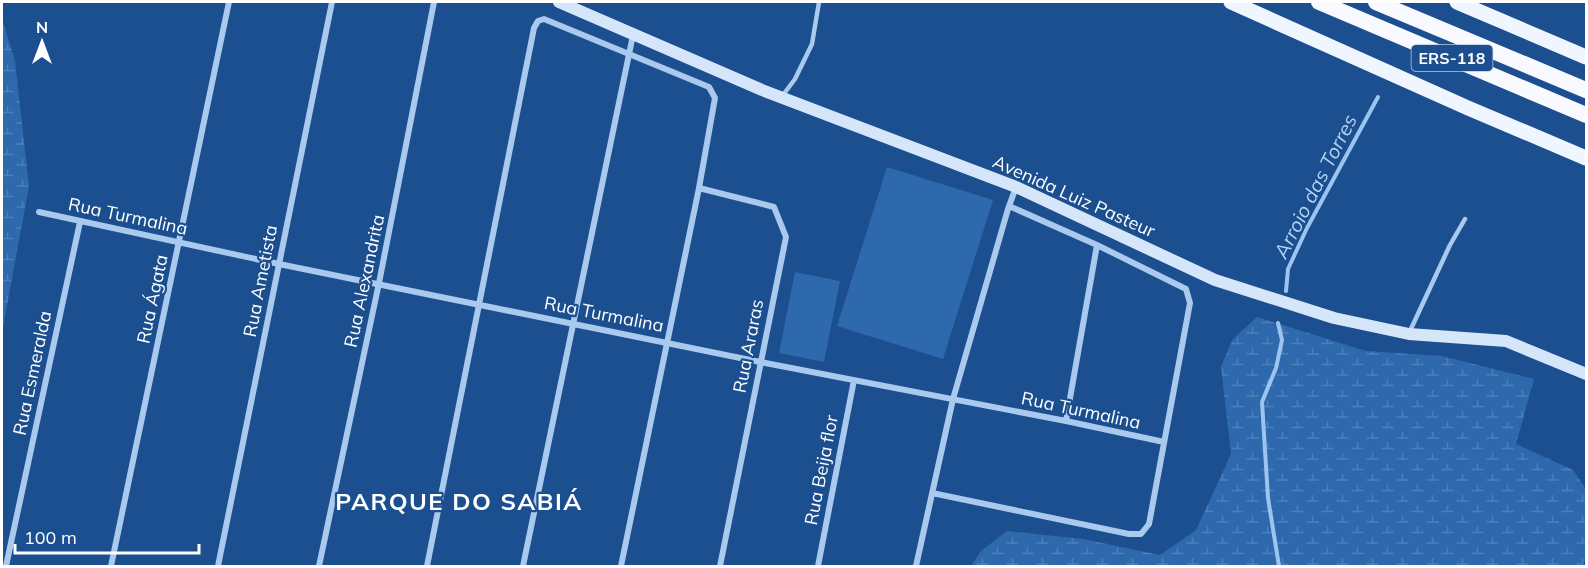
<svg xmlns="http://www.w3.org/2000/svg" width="1588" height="568" font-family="Mulish,sans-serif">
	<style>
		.wetland { fill: url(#wetland-marsh) }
		.garden { fill: #2e69ad }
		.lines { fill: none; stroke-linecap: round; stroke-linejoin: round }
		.stream { stroke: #9cc4f0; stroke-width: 4 }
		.service { stroke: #a9c9ee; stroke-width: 4.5 }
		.minor { stroke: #a9c9ee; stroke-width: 6 }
		.secondary { stroke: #d6e6fa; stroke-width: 12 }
		.primary { stroke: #f0f6ff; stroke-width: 15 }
		.trunk { stroke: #f8faff; stroke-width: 16 }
		.labels { text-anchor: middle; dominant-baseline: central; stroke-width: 4.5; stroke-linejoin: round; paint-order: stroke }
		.shield { fill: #1b4f8f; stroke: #bbcadd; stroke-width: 1.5 }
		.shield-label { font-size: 16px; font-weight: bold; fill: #fff }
		.street-label { font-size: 18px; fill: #fff; stroke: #1b4f8f }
		.water-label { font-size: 20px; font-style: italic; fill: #b5d3f5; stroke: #1b4f8f }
		.district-label { font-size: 24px; font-weight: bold; letter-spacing: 1.5px; fill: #fff; stroke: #1b4f8f }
	</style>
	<defs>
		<pattern id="wetland-marsh" width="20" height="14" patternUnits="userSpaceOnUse" patternTransform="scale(1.5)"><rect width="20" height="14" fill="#2e69ad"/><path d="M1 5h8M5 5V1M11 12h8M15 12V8" fill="none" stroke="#4d80b9"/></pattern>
	</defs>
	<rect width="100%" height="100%" fill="#1b4f8f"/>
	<path class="wetland" d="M2,18l13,43 14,125 -27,147z
		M1257,317l109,34 76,5 92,23 -18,65 57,26 13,19v68l-3,9h-612l10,-15 26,-20 76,8 77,16 36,-25 35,-76 -10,-87 11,-27z"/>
	<path class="garden" d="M887,167l106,33 -50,159 -106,-33z
		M795,272l45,9 -16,81 -45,-9z"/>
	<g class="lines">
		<path class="stream" d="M1286,291l2,-22 19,-41 71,-131
			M1278,323l4,17 -6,28 -14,34 6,96 11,68"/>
		<path class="service" d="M783,95l12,-16 17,-35 7,-42
			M1410,331l40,-86 15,-26"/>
		<path class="minor" d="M699,188l75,19 12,30 -66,329
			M39,212l240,52 481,98 306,59 98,21
			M1066,421l31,-176
			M932,493l197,41h12l8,-10 41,-221 -4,-14 -89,-44 -88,-39
			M6,566l74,-344
			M111,566l118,-564
			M218,566l114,-564
			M319,566l60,-283 55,-281
			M427,566l107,-538 4,-7 6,-2 165,68 6,11 -16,90 -78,378
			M523,566l110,-531
			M818,566l36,-186
			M916,566l37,-167 55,-190 8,-22"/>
		<path class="secondary" d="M559,2l203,88 254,97 199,93 119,38 75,16 97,7 80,33"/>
		<path class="primary" d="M1231,2l237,106 118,50
			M1457,2l129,55"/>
		<path class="trunk" d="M1319,2l267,113
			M1376,2l210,88"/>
	</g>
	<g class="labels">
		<rect class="shield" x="1411.5" y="45" width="81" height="26" rx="4.5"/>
		<g class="shield-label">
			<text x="1452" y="58">ERS-118</text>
		</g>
		<g class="street-label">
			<text transform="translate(1074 196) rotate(24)">Avenida Luiz Pasteur</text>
			<text transform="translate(128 216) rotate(12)">Rua Turmalina</text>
			<text transform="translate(260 281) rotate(-79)">Rua Ametista</text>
			<text transform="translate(364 281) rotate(-78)">Rua Alexandrita</text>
			<text transform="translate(152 299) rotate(-78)">Rua Ágata</text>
			<text transform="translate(604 314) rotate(11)">Rua Turmalina</text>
			<text transform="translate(748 346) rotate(-79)">Rua Araras</text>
			<text transform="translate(32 373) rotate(-78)">Rua Esmeralda</text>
			<text transform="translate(1081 410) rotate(12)">Rua Turmalina</text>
			<text transform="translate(821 470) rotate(-79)">Rua Beija flor</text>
		</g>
		<g class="water-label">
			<text transform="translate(1315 186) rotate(-63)">Arroio das Torres</text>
		</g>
		<g class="district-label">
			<text x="459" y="501">PARQUE DO SABIÁ</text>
		</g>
	</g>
	<rect width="1588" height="568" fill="none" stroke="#ffffff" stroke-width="6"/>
	<g transform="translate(42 42)" stroke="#1b4f8f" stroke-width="4.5" paint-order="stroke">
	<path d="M0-4.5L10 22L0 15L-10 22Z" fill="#ffffff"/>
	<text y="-9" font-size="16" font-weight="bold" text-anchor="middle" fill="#ffffff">N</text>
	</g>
	<path d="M15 544v9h184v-9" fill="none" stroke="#ffffff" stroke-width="3"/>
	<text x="24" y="544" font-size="18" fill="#ffffff" stroke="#1b4f8f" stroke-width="4.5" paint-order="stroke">100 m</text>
</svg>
